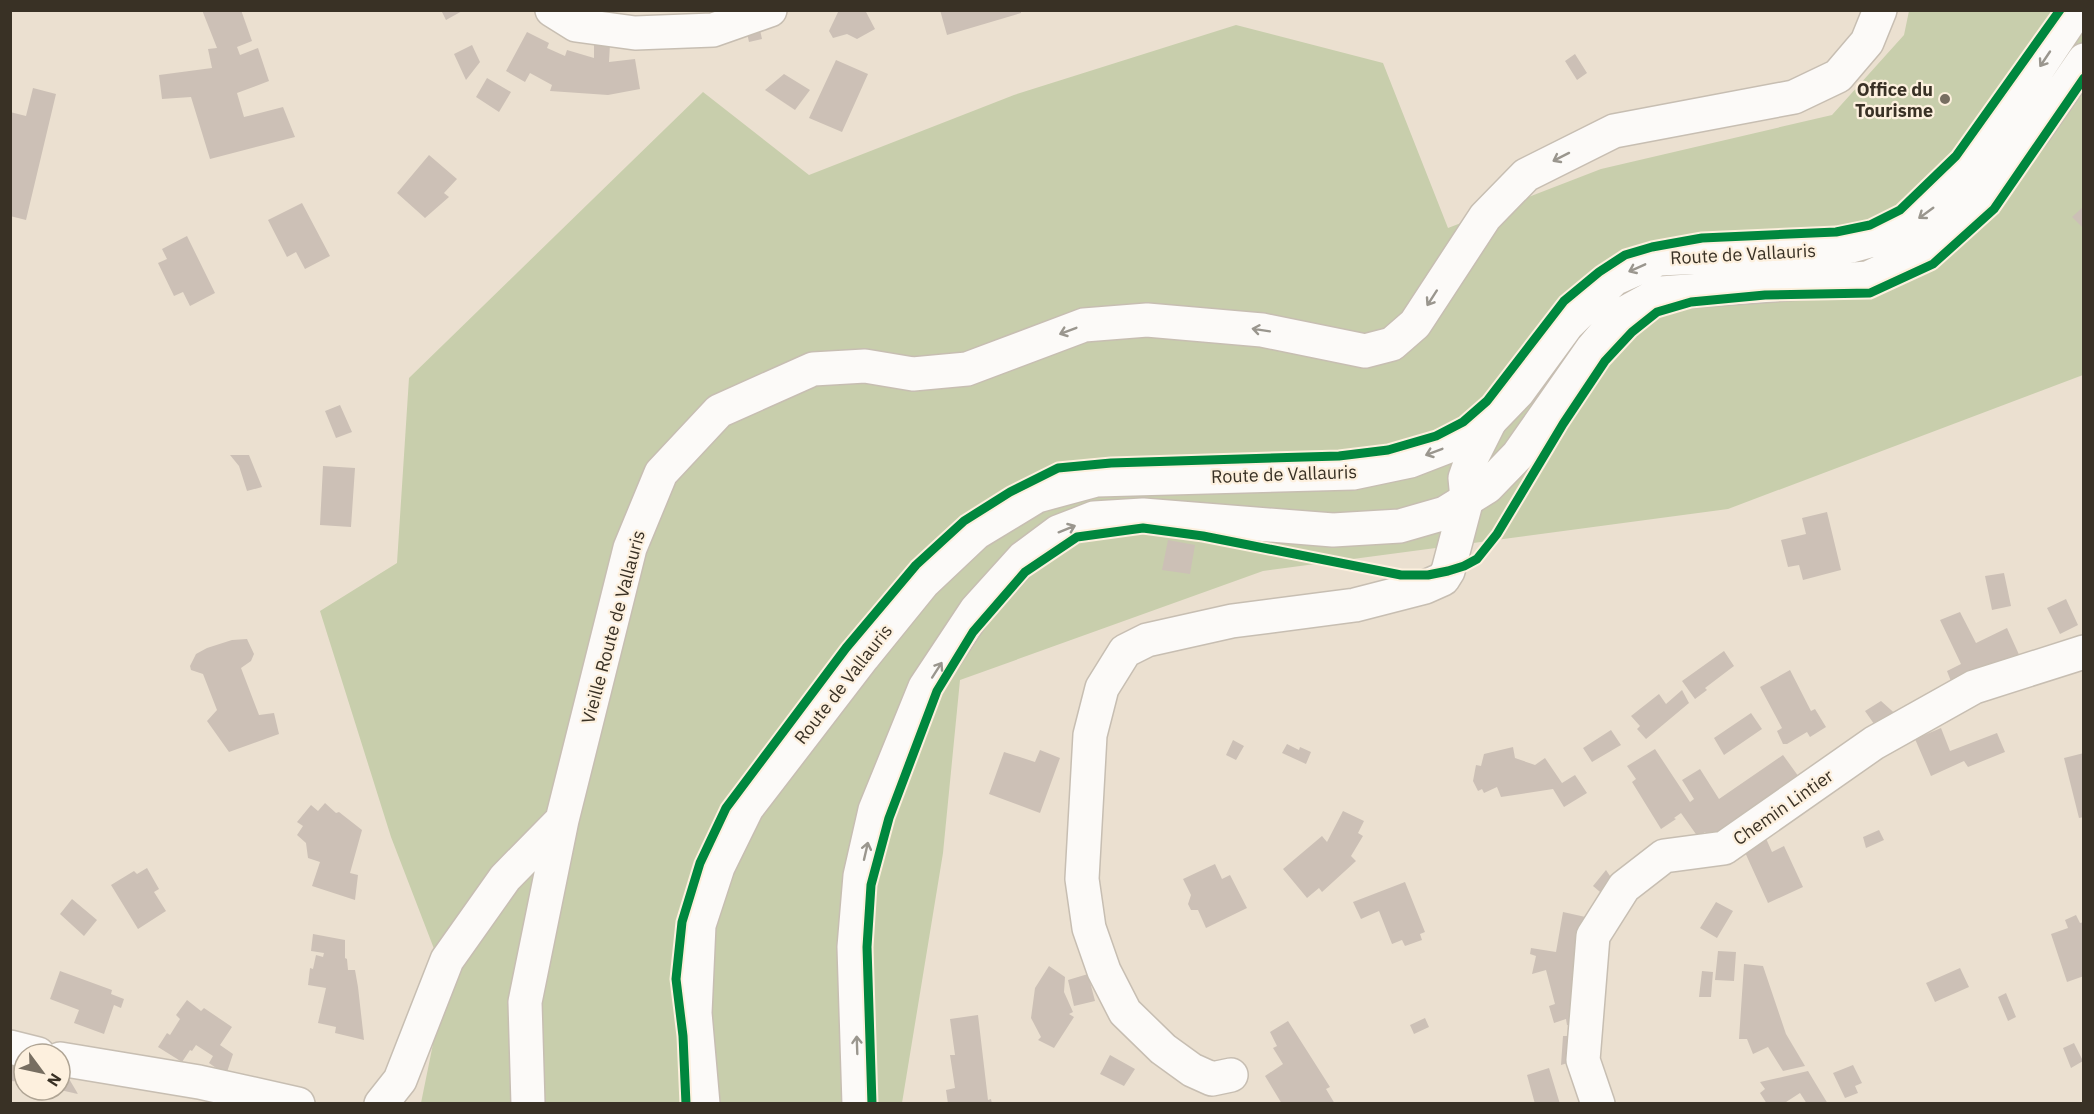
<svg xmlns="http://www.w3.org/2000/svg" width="2094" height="1114" font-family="'IBM Plex Sans',sans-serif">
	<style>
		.forest { fill: #c8ceac }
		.building { fill: #ccc0b6 }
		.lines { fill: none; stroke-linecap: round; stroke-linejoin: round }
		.street-casing { stroke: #c7beb2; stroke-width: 36 }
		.secondary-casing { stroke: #c7beb2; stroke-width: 36 }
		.street { stroke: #fcfaf8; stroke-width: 33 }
		.secondary { stroke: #fcfaf8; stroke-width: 33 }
		.cycleway-casing { stroke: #fdf0de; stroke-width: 13 }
		.cycleway { stroke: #00873e; stroke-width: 9 }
		.oneway { stroke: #9a968e }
		.poi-dot { fill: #776e61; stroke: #fdf0de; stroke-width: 2 }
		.labels { text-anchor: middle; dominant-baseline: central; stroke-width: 4.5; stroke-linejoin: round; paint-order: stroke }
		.poi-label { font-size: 18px; font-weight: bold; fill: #393125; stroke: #fdf0de; text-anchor: end }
		.street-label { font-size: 18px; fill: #393125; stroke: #fdf0de }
	</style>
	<rect width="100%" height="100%" fill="#ebe0d0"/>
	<path class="forest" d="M1909,11h174v364l-355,134 -465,62 -303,109 -17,173 -41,250h-481l25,-123 -55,-143 -71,-226 77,-48 12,-185 294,-286 106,83 205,-80 222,-70 147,38 65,165 153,-59 231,-54 72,-80z"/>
	<path class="building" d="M202,10h39l11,31 -15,6 3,8 18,-7 11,33 -32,12 7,24 39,-10 12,30 -85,22 -19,-62 -29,2 -3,-24 53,-7 -4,-19 9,-1z
		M441,10h23l-18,10z
		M839,10h26l10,19 -18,10 -10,-5 -14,4 -4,-7z
		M940,10h81v3l-74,22z
		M760,30l2,9 -13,3 -2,-9z
		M527,32l22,11 -2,5 18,8 2,-6 27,8v-16l16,2 -1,18 26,-3 5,30 -32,6 -58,-4 2,-6 -22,-12 -5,9 -19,-11z
		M472,45l8,17 -14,18 -12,-26z
		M1575,54l12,19 -10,7 -12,-19z
		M836,60l32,14 -26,58 -33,-14z
		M784,74l26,16 -15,20 -30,-20z
		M487,78l24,14 -12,20 -23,-15z
		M33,88l23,6 -30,126 -16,-4v-104l16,4z
		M429,155l28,24 -13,14 5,4 -24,21 -28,-25z
		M302,203l28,53 -25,13 -9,-17 -9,5 -19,-37z
		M2084,206v23l-12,-12z
		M187,236l28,57 -25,13 -7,-14 -9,4 -16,-33 9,-4 -5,-10z
		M340,405l12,27 -16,6 -11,-27z
		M230,455h19l13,32 -15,4 -8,-25z
		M323,466l32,2 -4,59 -31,-2z
		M1827,512l14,58 -38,10 -4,-15 -11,2 -7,-27 25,-6 -4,-16z
		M1168,540l27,5 -5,29 -28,-4z
		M2004,573l7,33 -19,4 -7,-34z
		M2066,599l12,26 -18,9 -13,-26z
		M1960,612l16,31 31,-15 14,31 -67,30 -7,-18 14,-7 -21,-44z
		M247,639l7,15 -3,7 -10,7 18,47 15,-2 5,21 -50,18 -22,-31 10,-11 -14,-36 -12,-4 -1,-4 6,-12 11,-6 25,-8z
		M1724,651l10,15 -29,22 2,2 -12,9 -13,-18z
		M1790,670l21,41 4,-2 11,18 -16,10 -3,-5 -20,12h-4l-6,-13 5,-3 -22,-41z
		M1682,690l7,13 -43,36 -9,-10 3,-3 -9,-10 28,-22 7,10z
		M1881,701l19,17 -21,13 -14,-20z
		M1751,713l11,16 -38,26 -10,-17z
		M1941,728l9,23 47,-18 8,19 -37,15 -4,-6 -33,15 -16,-37z
		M1611,730l10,15 -29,17 -9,-14z
		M1233,740l11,6 -8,14 -10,-5z
		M1287,744l12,6 1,-3 11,5 -5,12 -24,-11z
		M1513,747l2,11 20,7 10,-7 17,25 13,-8 12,18 -23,14 -11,-18 -52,8 -4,-10 -13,6 -2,-4 -4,2 -5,-10 3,-16 5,1 3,-12z
		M1655,749l35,53 4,-3 -12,-19 18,-11 19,30 64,-44 21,29 -93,56 -6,-8 -7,5 -17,-24 -7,5 2,1 -15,10 -29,-47 4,-3 -9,-13z
		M1040,750l20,8 -20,55 -51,-19 15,-42 31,10z
		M2084,753v64l-5,1 -15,-60z
		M325,803l11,10 3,-1 23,18 -12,43 8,2 -3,25 -43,-14 8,-24 -12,-4 -2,-15 -9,-8 6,-9 -6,-4 14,-17 7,6z
		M1343,811l21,10 -6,12 5,3 -12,20 5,5 -34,31 -3,-4 -12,10 -24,-29 39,-33 5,6z
		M1879,830l5,10 -18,8 -3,-11z
		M1764,834l8,18 12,-6 19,41 -35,16 -25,-55z
		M1215,864l7,15 8,-4 17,33 -41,20 -8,-18h-7l-3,-6 3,-9 -8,-16z
		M147,868l12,21 -5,3 12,19 -28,18 -27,-44 23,-14 3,3z
		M1606,870l10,15 -10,12 -13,-11z
		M1405,882l20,50 -5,2 2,6 -17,6 -3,-6 -10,4 -13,-33 -18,8 -8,-17z
		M72,899l25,21 -13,16 -24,-22z
		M1716,902l17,9 -16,27 -17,-10z
		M1563,912l27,6 -15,108 -8,-1 -1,-6 -12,4 -5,-17 6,-2 -9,-34 -14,4 4,-18 -6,-2 1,-6 25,4z
		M2076,915l4,8 4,-1v54l-17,6 -16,-48 17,-6 -3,-8z
		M313,934l32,6v18l2,1 1,11h7l3,17 6,53 -29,-7 1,-6 -18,-4 8,-35 -18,-3 2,-17 3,1 3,-14 7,2 1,-4 -13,-2z
		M1718,951l18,1 -2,29 -19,-1z
		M1744,964l19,2 23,68 19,32 -22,5 -15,-24 -15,7 -6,-15h-8z
		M1049,966l16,11 -1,15 9,20 -4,2 5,3 -20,31 -16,-8 3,-3 -10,-19 4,-30z
		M1960,968l9,19 -34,15 -9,-19z
		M60,971l52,19 -1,4 13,5 -3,9 -7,-3 -10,29 -30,-11 5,-13 -29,-11z
		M1702,971l11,1 -2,25h-12z
		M1088,974l7,27 -21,5 -6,-26z
		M2006,993l10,24 -8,4 -10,-24z
		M187,1000l14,11 3,-3 28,19 -12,18 13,9 -7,21 -17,-12 4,-7 -17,-11 -4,6 -2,-1 -8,12 -24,-15 9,-14 3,2 10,-16 -4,-4z
		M978,1015l10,85 3,-1 1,5h-44l-2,-14 9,-2 -5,-33h5l-5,-36z
		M1425,1018l4,9 -15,7 -4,-9z
		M1288,1021l42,66 -4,2 9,15h-53l-17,-28 18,-12 -10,-16 4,-2 -7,-14z
		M1563,1036h12l-1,25 -13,4z
		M2074,1043l9,18 -12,7 -8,-20z
		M1110,1055l25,14 -11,17 -24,-12z
		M10,1059l14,5v18l-14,-1z
		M1853,1065l9,18 -7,3 3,7 -13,5 -12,-25z
		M1549,1068l11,36h-25l-8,-29z
		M60,1071l5,1 13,22 -18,-4z
		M1808,1071l20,33h-21l-7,-11 -17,11h-16l-7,-11 5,-4 -5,-7z"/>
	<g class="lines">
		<g class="street-casing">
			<path id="street" d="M552,10l24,15 59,8 78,-3 57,-20
				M10,1047l28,7
				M60,1059l139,23 99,22
				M1231,1075l-19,4 -20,-9 -29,-21 -38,-37 -21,-41 -15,-43 -7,-49 8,-144 12,-47 23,-37 22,-11 85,-19 123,-16 70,-18 18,-8 5,-8 19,-72 -2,-21 8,-23 17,-34
				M381,1104l19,-24 47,-120 58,-82 57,-58
				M528,1104l-3,-102 37,-182 68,-272 31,-75 58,-62 94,-42 52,-3 48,8 54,-5 117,-44 63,-5 115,10 103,21 27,-7 23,-20 70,-107 41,-42 88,-44 180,-34 44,-21 29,-34 13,-32
				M1598,1104l-15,-44 10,-124 31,-49 40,-31 60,-8 150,-105 100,-56 110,-35"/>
		</g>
		<g class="secondary-casing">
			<path id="secondary" d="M703,1104l-8,-91 4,-88 19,-58 29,-59 116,-151 60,-74 53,-50 61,-37 59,-16 257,-7 57,-12 44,-17 36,-23 28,-29 49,-67 47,-46 45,-20 151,-7 41,-6 40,-11 39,-24 41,-42 106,-159
				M859,1104l-5,-157 6,-71 15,-66 50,-123 51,-77 47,-52 35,-26 36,-14 49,-3 190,15 67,-4 45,-13 42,-26 31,-32 74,-106 29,-34 40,-22 207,-15 44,-21 41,-28 82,-98 49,-71"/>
		</g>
		<use href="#street" class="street"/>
		<use href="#secondary" class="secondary"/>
		<g class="cycleway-casing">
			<path id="cycleway" d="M686,1104l-3,-68 -7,-57 6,-57 18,-59 26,-55 120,-160 70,-83 48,-44 46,-29 48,-24 53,-5 228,-7 49,-6 48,-14 27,-14 24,-21 77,-100 35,-29 26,-17 27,-8 50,-9 134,-6 34,-7 30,-15 56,-54 104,-146
				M872,1104l-5,-157 4,-62 18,-67 48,-127 36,-59 52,-60 52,-35 66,-9 60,8 198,39h27l20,-4 16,-5 13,-7 20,-25 66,-110 42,-63 27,-29 25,-20 34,-10 74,-7 105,-2 63,-29 61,-55 90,-131"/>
		</g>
		<use href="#cycleway" class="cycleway"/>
	</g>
	<defs><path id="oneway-shaft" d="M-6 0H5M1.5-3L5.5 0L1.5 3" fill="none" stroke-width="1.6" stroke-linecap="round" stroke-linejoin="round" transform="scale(1.5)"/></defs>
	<g class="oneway">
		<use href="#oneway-shaft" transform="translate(2045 59) rotate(124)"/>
		<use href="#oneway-shaft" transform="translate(1561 157) rotate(153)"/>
		<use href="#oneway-shaft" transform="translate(1926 213) rotate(144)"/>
		<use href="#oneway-shaft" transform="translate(1637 268) rotate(156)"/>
		<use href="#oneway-shaft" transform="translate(1432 298) rotate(123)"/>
		<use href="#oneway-shaft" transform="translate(1261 330) rotate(-171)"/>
		<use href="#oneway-shaft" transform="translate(1068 331) rotate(159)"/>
		<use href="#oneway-shaft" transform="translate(1434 452) rotate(159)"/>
		<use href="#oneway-shaft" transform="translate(1067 529) rotate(-22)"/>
		<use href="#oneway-shaft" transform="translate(937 670) rotate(-57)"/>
		<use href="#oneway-shaft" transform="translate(866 851) rotate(-77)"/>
		<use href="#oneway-shaft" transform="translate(857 1045) rotate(-92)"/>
	</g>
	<circle class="poi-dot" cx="1945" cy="99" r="6"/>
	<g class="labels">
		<g class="poi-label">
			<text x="1933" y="89">Office du<tspan x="1933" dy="21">Tourisme</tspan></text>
		</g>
		<g class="street-label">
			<text transform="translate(1743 254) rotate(-3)">Route de Vallauris</text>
			<text transform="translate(1284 474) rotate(-2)">Route de Vallauris</text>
			<text transform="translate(613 627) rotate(-75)">Vieille Route de Vallauris</text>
			<text transform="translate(843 684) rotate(-52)">Route de Vallauris</text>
			<text transform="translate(1783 807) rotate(-35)">Chemin Lintier</text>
		</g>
	</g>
	<rect width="2094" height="1114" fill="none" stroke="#393125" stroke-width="24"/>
	<g transform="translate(42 1072) rotate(123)"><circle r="28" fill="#fdf0de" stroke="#afa494" stroke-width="1.5"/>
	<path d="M0-4.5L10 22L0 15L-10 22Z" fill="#776e61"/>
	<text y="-9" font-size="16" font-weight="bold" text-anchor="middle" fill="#393125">N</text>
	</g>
</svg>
